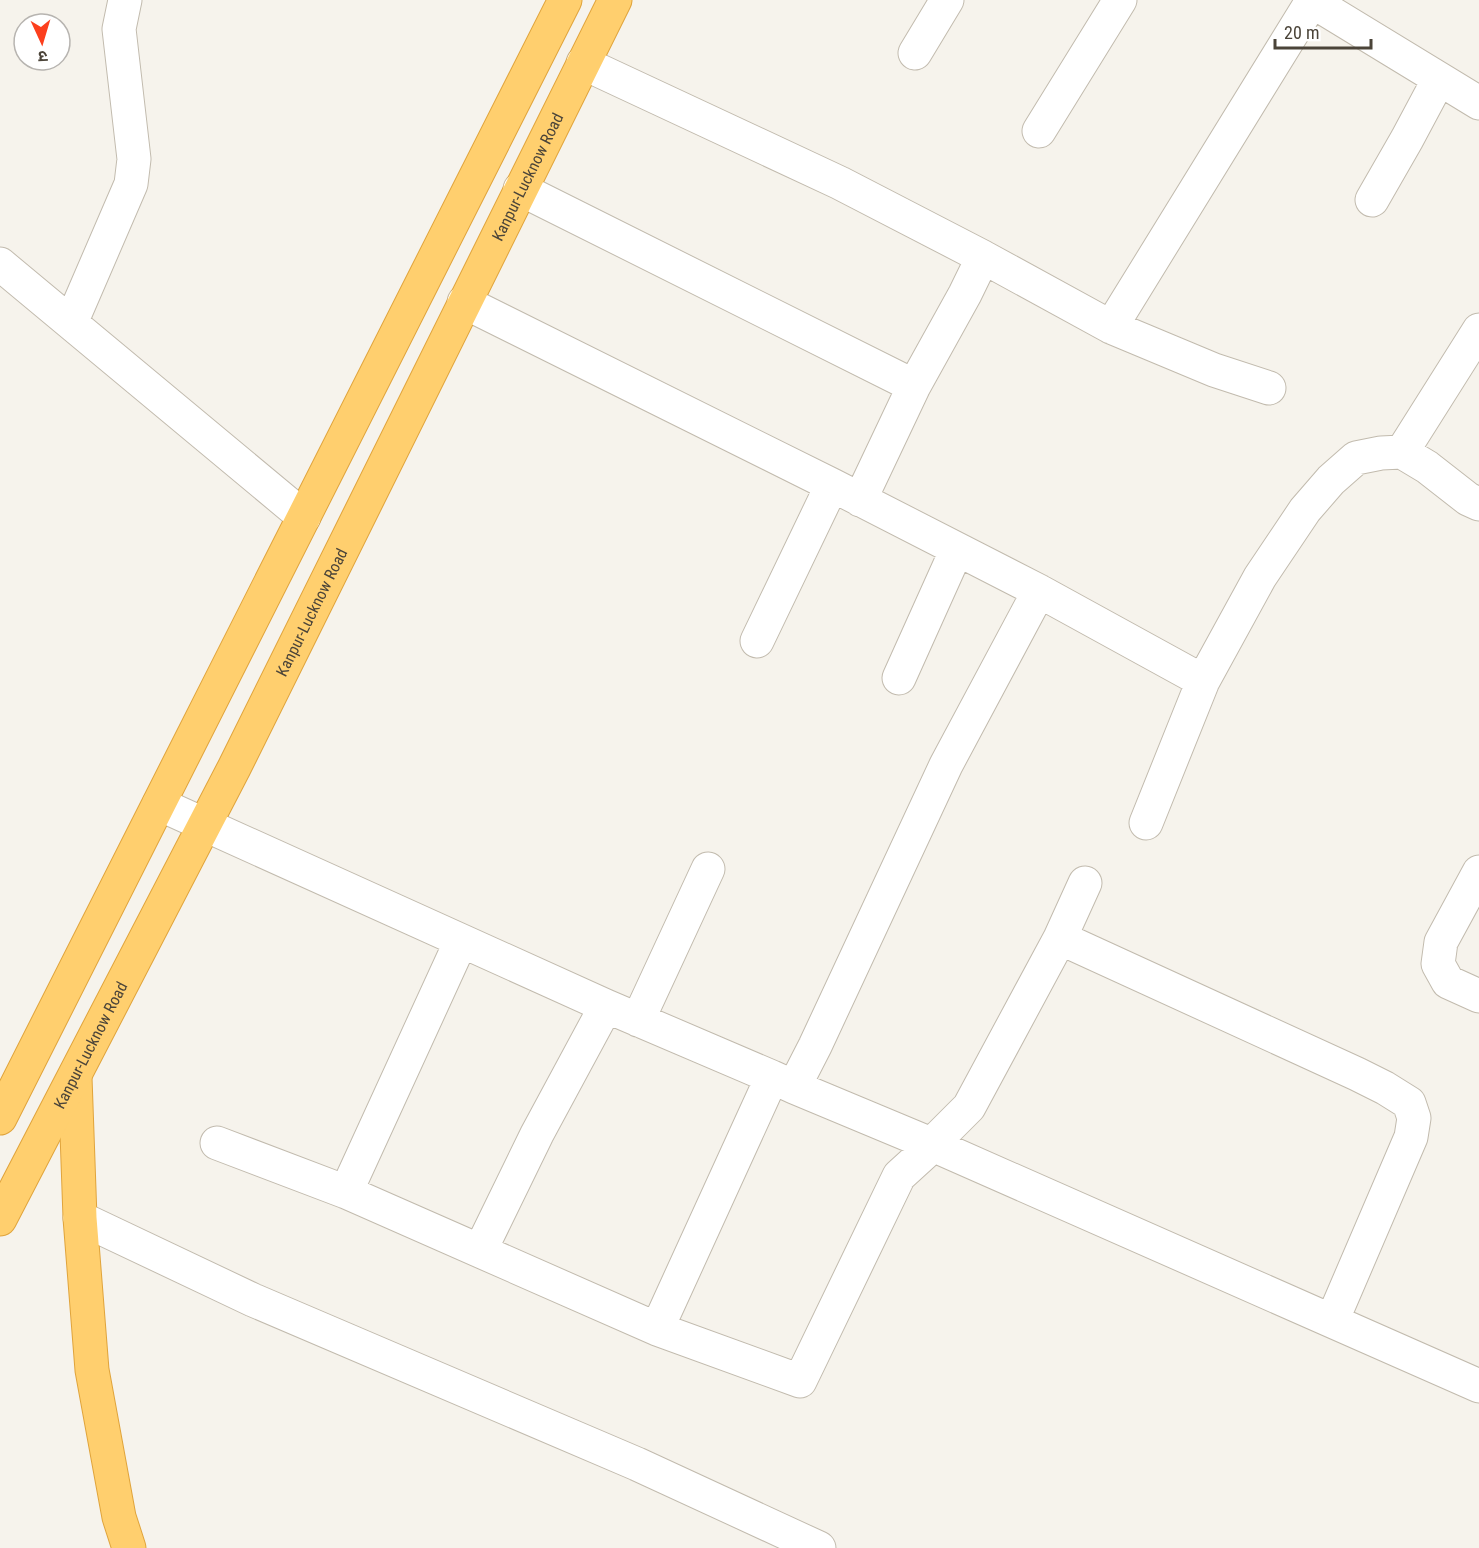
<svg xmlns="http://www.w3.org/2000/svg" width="1479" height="1548" font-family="'Roboto Condensed','Noto Sans Devanagari',sans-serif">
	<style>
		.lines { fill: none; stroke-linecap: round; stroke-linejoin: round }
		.street-casing { stroke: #c2bbae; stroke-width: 35 }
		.highway-casing { stroke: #e0a43c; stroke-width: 35 }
		.street { stroke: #fff; stroke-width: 33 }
		.highway { stroke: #ffcf6e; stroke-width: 33 }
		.labels { text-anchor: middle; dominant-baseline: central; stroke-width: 4.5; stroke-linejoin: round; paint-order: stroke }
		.street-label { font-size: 16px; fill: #4b4439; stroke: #fff }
	</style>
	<rect width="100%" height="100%" fill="#f6f3ec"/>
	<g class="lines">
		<g class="street-casing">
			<path id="street" d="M1310,0l169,103
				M915,53l32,-53
				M583,63l257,120 143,74 128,70 103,43 55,18
				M1039,131l81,-131
				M520,189l394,197
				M1372,200l35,-61 32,-60
				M0,264l304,253
				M464,302l368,183 207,106 164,90
				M71,323l60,-139 3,-25 -15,-130 6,-29
				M1111,327l201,-326
				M1402,452l77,-122
				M860,500l54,-114 51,-92 18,-37
				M757,641l75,-156
				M899,678l58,-129
				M159,804l447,202 166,71 22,10 139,58 546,241
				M1146,823l57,-142 57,-104 45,-67 26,-30 25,-22 25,-5 21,-1 25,15 41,32 11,5
				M1479,872l-38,70 -3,22 10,18 31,14
				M1060,938l297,136 28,14 24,15 5,15 -3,19 -79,184
				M638,1020l70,-151
				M794,1087l21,-41 131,-281 93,-174
				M217,1143l129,49 311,137 143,52 99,-205 34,-31 2,-4 34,-34 91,-169 25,-55
				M346,1192l115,-251
				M80,1218l173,82 384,164 182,84
				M480,1251l57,-117 69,-128
				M657,1329l115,-252"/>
		</g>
		<g class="highway-casing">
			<g id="highway">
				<path d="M75,1077l5,141 12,152 27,147 10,31"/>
				<path d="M0,1118l565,-1118"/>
				<path id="s1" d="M0,1219l234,-451 381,-768"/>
			</g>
		</g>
		<use href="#street" class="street"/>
		<use href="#highway" class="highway"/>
	</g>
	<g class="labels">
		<g class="street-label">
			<text stroke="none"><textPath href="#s1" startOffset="1168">Kanpur-Lucknow Road</textPath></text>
			<text stroke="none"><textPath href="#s1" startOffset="682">Kanpur-Lucknow Road</textPath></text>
			<text stroke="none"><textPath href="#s1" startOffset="196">Kanpur-Lucknow Road</textPath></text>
		</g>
	</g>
	<g transform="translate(42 42) rotate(176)"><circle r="28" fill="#ffffff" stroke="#b7b4b0" stroke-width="1.5"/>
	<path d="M0-4.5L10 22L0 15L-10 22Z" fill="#fc3f1d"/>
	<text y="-9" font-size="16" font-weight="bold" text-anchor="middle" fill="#4b4439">उ</text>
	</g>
	<path d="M1275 39v9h96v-9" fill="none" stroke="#4b4439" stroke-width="3"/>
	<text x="1284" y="39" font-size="18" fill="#4b4439" stroke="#ffffff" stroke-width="4.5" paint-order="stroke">20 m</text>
</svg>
